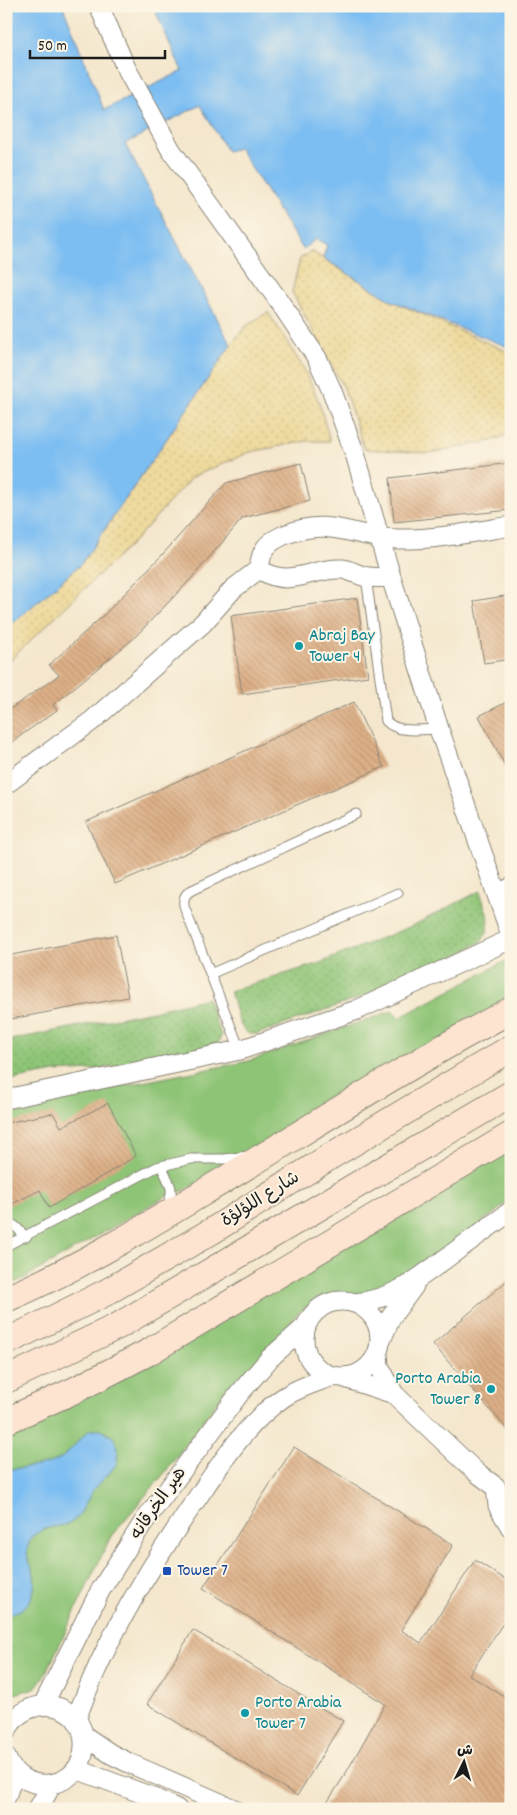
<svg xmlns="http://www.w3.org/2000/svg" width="517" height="1815" font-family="Dekko,'Playpen Sans Arabic',sans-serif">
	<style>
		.grass { fill: url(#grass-dots); stroke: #557049 }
		.sand { fill: url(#sand-dots); stroke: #857b5d }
		.green { fill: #8ec476; stroke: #557049 }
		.water { fill: #7dbef2; stroke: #4c6d87 }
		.building { fill: url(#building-back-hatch) }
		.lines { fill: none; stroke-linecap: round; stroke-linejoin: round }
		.service-casing { stroke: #888274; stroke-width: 11 }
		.minor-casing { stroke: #888274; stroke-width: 21 }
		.secondary-casing { stroke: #888274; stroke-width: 28 }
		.service { stroke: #fff; stroke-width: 9 }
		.minor { stroke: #fff; stroke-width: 19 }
		.secondary { stroke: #fde4d0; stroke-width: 26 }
		.culture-dot { fill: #0f9aa8; stroke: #fcf5e5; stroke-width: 2 }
		.transit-dot { fill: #1a4fb4; stroke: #fcf5e5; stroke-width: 2 }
		.labels { text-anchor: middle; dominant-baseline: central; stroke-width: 4; stroke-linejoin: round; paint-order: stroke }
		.culture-label { font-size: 18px; fill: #0d838f; stroke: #fcf5e5; text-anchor: start }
		.street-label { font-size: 18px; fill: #1c1c1c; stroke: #fcf5e5 }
		.transit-label { font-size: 18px; fill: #164399; stroke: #fcf5e5; text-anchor: start }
	</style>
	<defs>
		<pattern id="grass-dots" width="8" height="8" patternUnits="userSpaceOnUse" patternTransform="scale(1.25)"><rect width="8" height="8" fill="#8ec476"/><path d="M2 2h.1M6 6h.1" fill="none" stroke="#7aa866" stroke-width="1.8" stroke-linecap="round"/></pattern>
		<pattern id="sand-dots" width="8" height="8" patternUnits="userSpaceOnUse" patternTransform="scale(1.25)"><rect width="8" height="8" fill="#eeda9e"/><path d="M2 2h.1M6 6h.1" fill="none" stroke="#ccba88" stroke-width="1.8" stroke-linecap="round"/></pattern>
		<pattern id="building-back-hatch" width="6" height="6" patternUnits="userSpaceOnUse" patternTransform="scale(1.25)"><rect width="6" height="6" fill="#ddb087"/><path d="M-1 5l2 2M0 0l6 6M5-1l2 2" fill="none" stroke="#bd9774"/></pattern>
	</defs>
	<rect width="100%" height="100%" fill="#fcf5e5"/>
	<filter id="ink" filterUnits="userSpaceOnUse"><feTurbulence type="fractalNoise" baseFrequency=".02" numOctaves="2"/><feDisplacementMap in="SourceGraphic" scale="10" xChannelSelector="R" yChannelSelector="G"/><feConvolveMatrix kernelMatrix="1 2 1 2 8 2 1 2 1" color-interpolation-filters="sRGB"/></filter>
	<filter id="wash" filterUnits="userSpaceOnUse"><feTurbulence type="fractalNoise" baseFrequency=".0096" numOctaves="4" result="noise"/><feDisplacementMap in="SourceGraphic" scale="20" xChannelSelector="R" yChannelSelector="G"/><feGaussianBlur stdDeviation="1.12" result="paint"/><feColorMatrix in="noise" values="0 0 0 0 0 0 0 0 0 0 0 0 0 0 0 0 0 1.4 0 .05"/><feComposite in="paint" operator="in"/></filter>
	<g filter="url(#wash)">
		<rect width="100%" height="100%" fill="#f4e7cd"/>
		<path class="grass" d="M480,891l9,29 -2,12 -5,9 -25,15 -103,44 -97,34c-4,0 -9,1 -12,-3 -9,-9 -11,-28 -15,-40l90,-28 94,-38z
			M207,998l14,37 -2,8 -87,21 -42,6 -35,2 -49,9v-40l147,-30z"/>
		<path class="sand" d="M311,251l81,50 119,52v80l-20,8 -61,12 -66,-4 -20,-61 -52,-96 8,-33z
			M268,312l36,57 15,33 11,39h-24l-56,11 -58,25 -56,62 -130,125v-35l75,-65 150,-219 15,-19z"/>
		<path class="green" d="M511,958v46l-328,187 -13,3 -147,85 -17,7v-177l243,-48 143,-50 7,7z
			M511,1147v53l-101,78 -13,8 -43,10 -17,-1 -21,4 -19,15 -32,41 -39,35 -63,85 -52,61 -66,139 -10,13 -20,6 -9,-2v-264z"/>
		<path class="water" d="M6,6h57l41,104 78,-39 -29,-65h358v342l-119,-47 -69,-43 4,-13 -11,-6 -13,10 -64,-101 -12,3 -27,-46 -75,39 106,201 -150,219 -75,65z
			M90,1430h11l12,7 5,10 -1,16 -9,12 -14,13 -15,28 -10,8 -26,5 -12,8c-1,4 -4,10 -4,15 0,6 4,13 6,19 5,21 -3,41 -27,43v-144c17,-3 45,-3 58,-14 9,-8 16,-18 26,-26z"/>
		<g id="blocks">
			<path class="building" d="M301,463l9,38 -67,17 -53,62 -57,59 -80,66 4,5 -51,36v-34l53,-37 -10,-10 57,-52 57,-59 63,-71z
				M511,463v47l-117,12 -4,-44z
				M511,595v64l-27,4 -10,-62z
				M357,598l11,78 -126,18 -11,-78z
				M511,700v77l-32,-61z
				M354,702l30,65 -269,117 -29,-62z
				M116,935l12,62 -122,23v-64z
				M108,1103l28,53 -87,52 -9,-18 -34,17v-84l47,-10 8,14z
				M511,1277v157l-78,-90z
				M294,1447l159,98 -52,85 20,13 54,-83 36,23v28l-42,64 42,25v109h-188l23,-36 39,-69 -182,-116z
				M193,1630l150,91 -46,75 -150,-92z"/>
		</g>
	</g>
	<g filter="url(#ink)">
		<use href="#blocks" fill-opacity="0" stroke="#888274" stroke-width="1"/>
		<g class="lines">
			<g class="service-casing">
				<path id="service" d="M366,577l20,144c12,13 36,8 53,8
					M495,890l16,-8
					M210,974l188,-81
					M240,1050l-55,-141c-3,-8 -1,-15 7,-19l164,-76
					M162,1166c6,18 15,22 4,41
					M6,1220l10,7 10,10
					M6,1246l151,-79 34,-8h34l23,-3"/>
			</g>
			<g class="minor-casing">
				<path id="minor" d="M99,6l27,62 45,82 108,151 38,57 15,33 24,66 35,120 48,152 72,206
					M259,569c31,21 52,-2 83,0 9,1 17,7 26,8 7,1 16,0 23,0
					M6,784l87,-64 110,-97 30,-34 26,-20c2,-19 7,-26 25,-34 48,-19 68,3 113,4 38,1 76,-7 114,-13
					M6,1099l234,-49 117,-40 154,-71
					M304 1339a38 38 0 1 1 76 0a38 38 0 1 1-76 0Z
					M355,1303c40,-4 63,-24 94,-47 21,-15 41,-30 62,-45
					M380,1343l11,-26 23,-31
					M378,1353l1,13 15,28 82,78 20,15
					M342,1377l52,17
					M496,1487l2,19 13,22
					M43,1705l57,-114 43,-68 96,-129 31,-36 36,-32
					M76,1720c29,-82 77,-158 126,-229 23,-34 48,-71 82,-94 15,-10 33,-15 49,-21
					M6,1732c19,-42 81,-32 78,15 -2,44 -63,51 -78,10
					M83,1735l28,19 18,9 105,46
					M76,1769l76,28 25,12
					M6,1797l8,-25
					M38,1809l14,-25"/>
			</g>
			<g class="secondary-casing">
				<path id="secondary" d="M6,1299c68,-29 130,-66 193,-104 104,-62 205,-128 312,-185
					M6,1342l99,-49 107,-62 119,-75 180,-108
					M6,1380l112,-54 393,-232
					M6,1421l69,-31 72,-37 364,-218"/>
			</g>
			<use href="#service" class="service"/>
			<use href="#minor" class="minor"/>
			<use href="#secondary" class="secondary"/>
		</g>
	</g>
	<g class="culture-dot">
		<circle cx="299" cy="646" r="5"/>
		<circle cx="491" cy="1389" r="5"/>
		<circle cx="245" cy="1713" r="5"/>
	</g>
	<rect class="transit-dot" x="162" y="1566" width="10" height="10" rx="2.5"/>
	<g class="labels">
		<g class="culture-label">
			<text x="309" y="636">Abraj Bay<tspan x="309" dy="21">Tower 4</tspan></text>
			<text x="481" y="1379" text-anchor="end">Porto Arabia<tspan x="481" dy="21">Tower 8</tspan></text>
			<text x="255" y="1703">Porto Arabia<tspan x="255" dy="21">Tower 7</tspan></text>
		</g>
		<g class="street-label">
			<text transform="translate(261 1200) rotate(-32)">شارع اللؤلؤة</text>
			<text transform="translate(159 1504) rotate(-55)">هير الخرقانه</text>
		</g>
		<g class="transit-label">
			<text x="177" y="1571">Tower 7</text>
		</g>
	</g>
	<rect width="517" height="1815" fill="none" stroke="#fcf5e5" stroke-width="25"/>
	<g transform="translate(464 1762) rotate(5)" stroke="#fcf5e5" stroke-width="4" paint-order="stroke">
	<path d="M0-4L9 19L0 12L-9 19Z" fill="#1c1c1c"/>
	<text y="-8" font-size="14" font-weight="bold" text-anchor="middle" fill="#1c1c1c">ش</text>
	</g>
	<path d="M30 50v8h135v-8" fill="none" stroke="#1c1c1c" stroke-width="2.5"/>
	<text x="38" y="50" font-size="15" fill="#1c1c1c" stroke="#fcf5e5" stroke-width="4" paint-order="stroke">50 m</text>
</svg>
